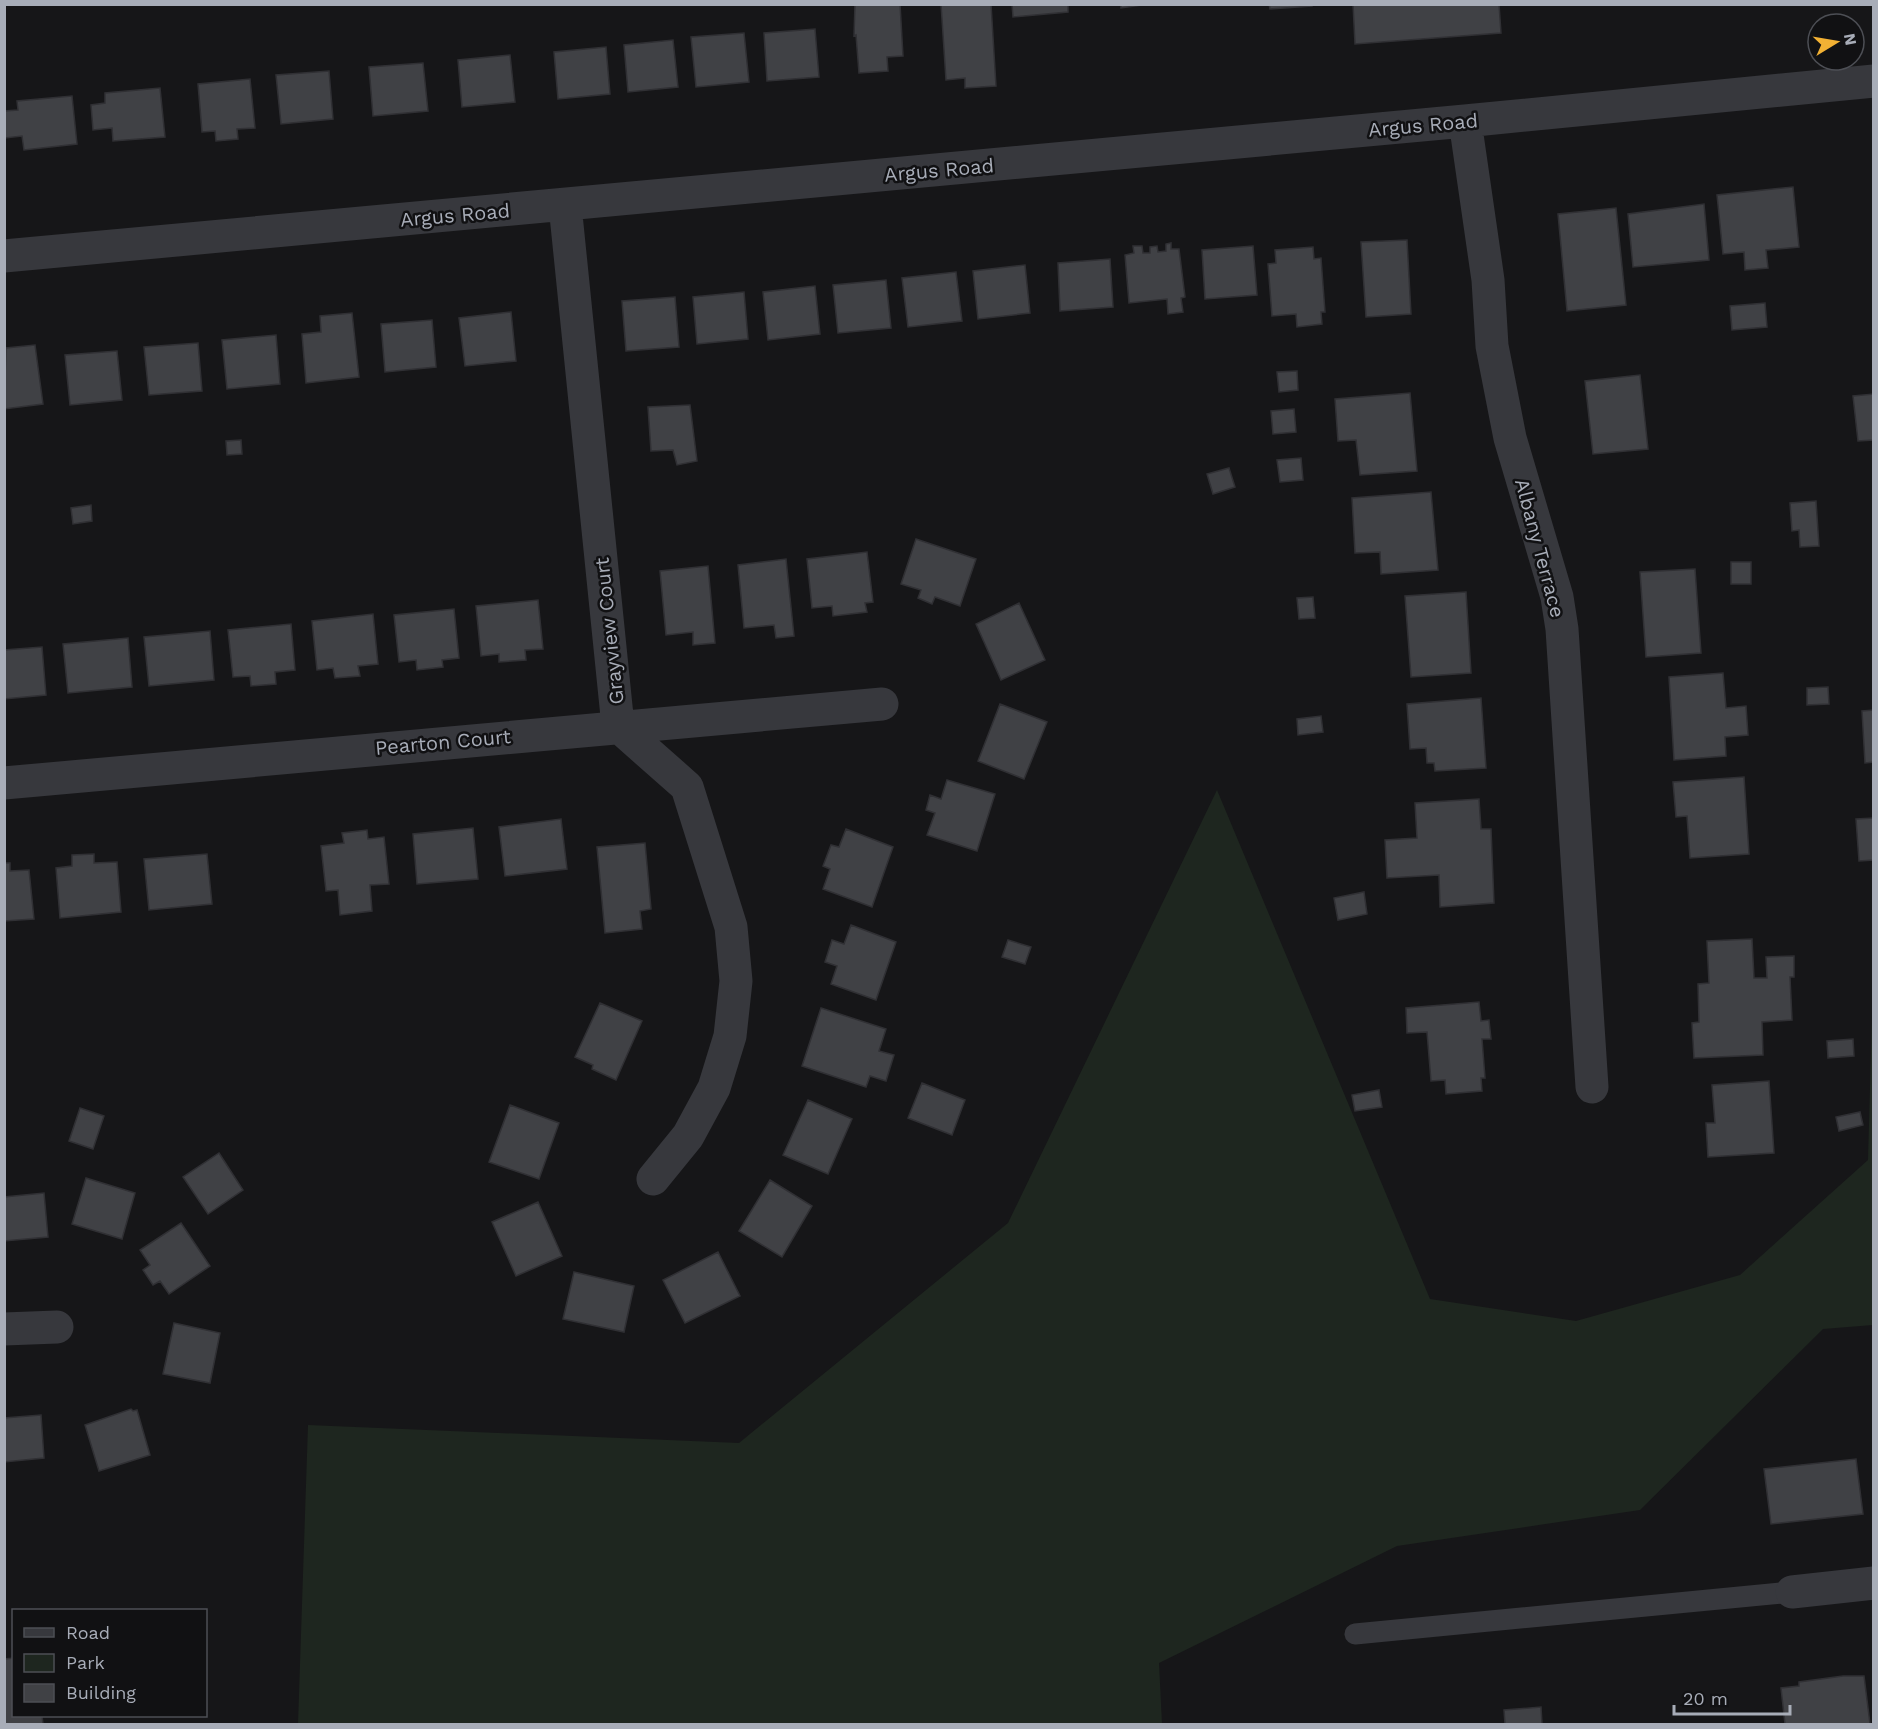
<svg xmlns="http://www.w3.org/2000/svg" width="1878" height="1729" font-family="'Work Sans',sans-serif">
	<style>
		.green { fill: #1e261f }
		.building { fill: #404145; stroke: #303034; stroke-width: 1.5 }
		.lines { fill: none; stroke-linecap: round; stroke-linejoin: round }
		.lane { stroke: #37383d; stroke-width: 21 }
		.street { stroke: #37383d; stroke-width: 33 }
		.labels { text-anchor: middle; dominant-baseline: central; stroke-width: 5; stroke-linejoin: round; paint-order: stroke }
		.street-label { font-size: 20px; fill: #a8adb8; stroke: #111113 }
	</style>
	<rect width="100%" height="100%" fill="#161618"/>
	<path class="green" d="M1217,790l213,509 146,22 164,-46 128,-115 5,-181v346l-50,4 -183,181 -243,36 -238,117 3,61h-864l10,-299 431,18 269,-220z"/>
	<path class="building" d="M855,4h45l3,52 -16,1 1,14 -29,2 -3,-38 -2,1z
		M941,4h50l5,82 -31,2v-10l-19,2z
		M1012,4h56v8l-55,5z
		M1121,4h28l-28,4z
		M1269,4h43v2l-42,3z
		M1353,4h146l2,29 -146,11z
		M815,29l4,48 -52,4 -3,-48z
		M744,33l5,49 -53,5 -5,-50z
		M673,40l5,47 -50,5 -4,-47z
		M606,47l4,47 -52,5 -4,-47z
		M510,55l5,47 -53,5 -4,-47z
		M423,63l5,48 -55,5 -4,-49z
		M329,71l4,48 -52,5 -5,-49z
		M250,79l5,49 -18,1 1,10 -22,2 -1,-10 -13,1 -4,-48z
		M160,88l5,49 -52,4 -1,-13 -19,2 -2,-25 14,-2v-10z
		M72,96l5,48 -53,6 -2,-14 -17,2 -1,-27 14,-1 -1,-9z
		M1793,187l6,60 -33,3 2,18 -23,2 -1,-18 -21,2 -6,-59z
		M1704,204l5,56 -76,7 -5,-53z
		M1616,208l10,97 -59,6 -9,-97z
		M1407,240l4,74 -45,3 -5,-75z
		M1171,243v6h8l6,48 -4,1 2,14 -15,2 -1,-15 -38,4 -4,-48 9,-2 -1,-7h9l1,7h7v-6l7,-1 1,6 8,-1v-7z
		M1253,246l4,49 -52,4 -3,-49z
		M1313,247l1,12 7,-1 4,54h-4l1,12 -25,3 -1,-13 -24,2 -4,-52 8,-1 -1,-13z
		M1110,259l3,48 -53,4 -2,-48z
		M1025,265l5,48 -52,6 -5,-48z
		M956,272l6,49 -54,6 -6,-49z
		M886,280l5,48 -53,5 -5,-48z
		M815,286l5,48 -52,6 -5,-48z
		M744,292l4,47 -51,5 -4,-47z
		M675,297l4,50 -53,4 -4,-50z
		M1765,303l2,24 -35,3 -2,-24z
		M511,312l5,49 -51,5 -6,-48z
		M352,313l7,64 -53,6 -4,-49 19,-2 -1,-16z
		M432,320l4,47 -51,5 -4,-48z
		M276,335l4,49 -53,5 -5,-49z
		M198,343l4,48 -53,4 -5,-48z
		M35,345l8,59 -39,5 2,-61z
		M117,351l5,49 -52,5 -5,-50z
		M1297,371l1,19 -19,2 -2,-20z
		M1640,375l8,74 -55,5 -8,-73z
		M1410,393l7,78 -57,4 -4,-35 -18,1 -3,-42z
		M1874,394v46l-16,1 -5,-45z
		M690,405l7,56 -20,4 -4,-15 -22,1 -3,-44z
		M1294,409l2,23 -23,2 -2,-23z
		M241,440l1,14 -15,1 -1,-14z
		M1301,458l2,22 -23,2 -3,-22z
		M1229,468l6,19 -22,7 -6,-20z
		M1431,492l7,78 -57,4 -1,-22 -25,1 -3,-55z
		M1816,501l3,45 -19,1 -1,-17 -7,1 -2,-28z
		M91,505l1,16 -19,3 -2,-16z
		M916,539l60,20 -16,47 -25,-9 -3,7 -14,-6 3,-8 -20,-6z
		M867,552l6,50 -8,1 2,9 -34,4 -1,-10 -20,2 -5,-49z
		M786,559l8,77 -18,2 -2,-13 -30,3 -6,-63z
		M1731,562h20v22h-20z
		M708,566l7,77 -22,2v-13l-27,3 -6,-64z
		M1695,569l6,84 -55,4 -6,-85z
		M1466,592l5,81 -60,4 -6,-81z
		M1313,597l2,21 -16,1 -2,-21z
		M538,600l5,49 -18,1 1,10 -27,2v-8l-18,2 -5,-50z
		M1019,603l26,57 -44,20 -25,-56z
		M454,609l5,49 -17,2 1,7 -26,3 -1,-10 -17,2 -5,-47z
		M373,614l5,50 -20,2 2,10 -25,2 -2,-10 -16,2 -5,-49z
		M291,624l4,46 -20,2 1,12 -25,2 -1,-10 -17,1 -5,-47z
		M210,631l4,49 -65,6 -5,-49z
		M128,638l4,49 -64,6 -5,-49z
		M42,647l4,48 -42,4v-49z
		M1723,673l3,35 20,-2 2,29 -23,2 1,19 -52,4 -5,-83z
		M1828,687l1,17 -22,1v-17z
		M1481,698l5,70 -51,3 -1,-8h-7l-1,-15 -16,1 -3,-45z
		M1000,704l47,18 -23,57 -46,-18z
		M1874,710v52l-9,1 -3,-52z
		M1321,716l2,16 -25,3 -1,-16z
		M1744,777l5,77 -59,4 -3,-42 -11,1 -3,-35z
		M947,780l48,14 -18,57 -50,-16 8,-22 -9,-3 4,-15 11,4z
		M1479,799l2,30h10l3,74 -54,4 -1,-32 -52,3 -2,-38 32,-2 -2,-35z
		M1874,818v42l-15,1 -3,-42z
		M561,819l6,50 -62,7 -6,-49z
		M473,828l5,51 -61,5 -4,-50z
		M846,829l47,18 -21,60 -49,-18 7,-20 -7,-3 8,-21 8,2z
		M367,830l1,9 16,-2 5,47 -19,1 2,26 -32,4 -2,-25 -12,1 -5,-45 23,-3 -2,-10z
		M645,843l6,66 -11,2 2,18 -37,4 -8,-86z
		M94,854v9l23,-1 4,50 -61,6 -4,-50 16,-2v-11z
		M207,854l5,50 -63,6 -5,-51z
		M4,863h6v8l19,-1 5,49 -30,2z
		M1364,892l3,22 -29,6 -4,-22z
		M851,925l45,17 -20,58 -45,-16 6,-18 -12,-4 7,-22 12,4z
		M1752,939l2,39h13l-1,-21 28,-1v21h-4l2,43 -30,2 1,33 -69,3 -2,-35 7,-1 -1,-38 11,-1 -2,-42z
		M1008,940l23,7 -6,17 -23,-7z
		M1479,1002l2,19 8,-1 2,19h-9l3,39h-4l1,13 -36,3 -1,-14 -14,1 -4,-49 -20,1 -1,-25z
		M600,1003l42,18 -26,59 -24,-11 1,-4 -18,-8z
		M821,1008l65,21 -7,22 15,4 -8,26 -16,-5 -4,11 -64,-21z
		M1853,1039l1,17 -26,2 -1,-17z
		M1769,1081l5,72 -66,4 -2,-34h9l-3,-38z
		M922,1083l43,17 -13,35 -44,-17z
		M1379,1090l3,17 -27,4 -3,-16z
		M808,1100l44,19 -24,55 -45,-19z
		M510,1105l49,18 -20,56 -50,-17z
		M80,1108l24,8 -11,33 -24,-8z
		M1860,1112l3,13 -24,6 -3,-14z
		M219,1153l24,37 -35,24 -25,-37z
		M86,1178l49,15 -13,46 -50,-15z
		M770,1180l42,26 -30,51 -43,-26z
		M44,1193l4,44 -44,4v-44z
		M538,1202l24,54 -46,20 -24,-54z
		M181,1223l29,43 -41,28 -9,-13 -7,4 -10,-15 7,-5 -10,-15z
		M718,1252l22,44 -55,27 -22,-43z
		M574,1272l60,14 -10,46 -61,-13z
		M174,1323l46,10 -10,50 -47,-9z
		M131,1409l2,2 4,-1 13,45 -51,16 -14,-46z
		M41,1415l3,43 -40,4v-44z
		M1856,1459l7,55 -92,10 -7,-55z
		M14,1658v58h28l1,8h-39v-65z
		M1843,1676h21l6,48h-85l-4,-36 18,-2v-4z
		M1541,1707l1,17h-37l-1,-14z"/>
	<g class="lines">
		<path class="lane" d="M1355,1634l437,-42"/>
		<path class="street" d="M1465,121l23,159 4,66 18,92 47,159 5,32 30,458
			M565,205l53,521 69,61 44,140 5,54 -6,55 -16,52 -26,48 -35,43
			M4,256l1461,-135 409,-40
			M4,783l878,-79
			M4,1329l53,-2
			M1792,1592l82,-9"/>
	</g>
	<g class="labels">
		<g class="street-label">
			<text transform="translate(1423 125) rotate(-5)">Argus Road</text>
			<text transform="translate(939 170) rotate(-5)">Argus Road</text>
			<text transform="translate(455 215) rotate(-5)">Argus Road</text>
			<text transform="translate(1540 548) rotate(75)">Albany Terrace</text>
			<text transform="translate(609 631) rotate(-96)">Grayview Court</text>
			<text transform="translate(443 742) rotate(-5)">Pearton Court</text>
		</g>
	</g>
	<rect width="1878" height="1729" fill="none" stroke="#a8adb8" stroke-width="12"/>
	<rect x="12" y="1609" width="195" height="108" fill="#111113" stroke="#4d4f55" stroke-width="1.5"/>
	<rect x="24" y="1628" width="30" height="9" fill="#37383d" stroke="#4d4f55" stroke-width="1.5"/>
	<text x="66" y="1639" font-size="18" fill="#a8adb8">Road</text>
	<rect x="24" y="1654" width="30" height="18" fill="#1e261f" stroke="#4d4f55" stroke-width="1.5"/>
	<text x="66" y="1669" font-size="18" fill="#a8adb8">Park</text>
	<rect x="24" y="1684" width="30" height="18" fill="#404145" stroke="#4d4f55" stroke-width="1.5"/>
	<text x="66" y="1699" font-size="18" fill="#a8adb8">Building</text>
	<g transform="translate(1836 42) rotate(79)"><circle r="28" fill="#111113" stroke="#4d4f55" stroke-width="1.5"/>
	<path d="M0-4.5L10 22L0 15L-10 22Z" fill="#f2b134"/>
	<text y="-9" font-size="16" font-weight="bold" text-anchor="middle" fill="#a8adb8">N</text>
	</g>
	<path d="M1674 1705v9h116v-9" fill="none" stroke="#a8adb8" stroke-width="3"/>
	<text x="1683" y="1705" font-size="18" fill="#a8adb8" stroke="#111113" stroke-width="4.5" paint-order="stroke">20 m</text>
</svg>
